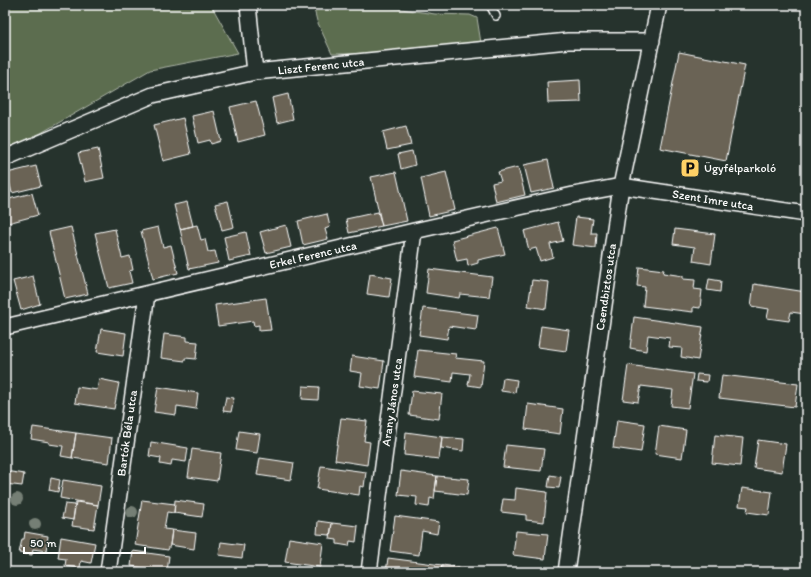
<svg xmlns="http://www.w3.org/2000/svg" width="811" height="577" font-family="Itim,sans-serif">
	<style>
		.green { fill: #5c6d50; stroke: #aeb6a8 }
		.building { fill: #6b6454; stroke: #fff }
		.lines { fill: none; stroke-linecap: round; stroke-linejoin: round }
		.lane-casing { stroke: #fff; stroke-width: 10 }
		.street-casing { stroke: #fff; stroke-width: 18 }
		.lane { stroke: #26332d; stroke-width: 7 }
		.street { stroke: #26332d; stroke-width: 15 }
		.tree { fill: #757f75 }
		.labels { text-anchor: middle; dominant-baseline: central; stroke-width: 4; stroke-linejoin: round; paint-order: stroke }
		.street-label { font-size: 12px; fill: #fff; stroke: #26332d }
		.poi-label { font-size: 12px; fill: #fff; stroke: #26332d; text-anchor: start }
	</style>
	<rect width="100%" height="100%" fill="#26332d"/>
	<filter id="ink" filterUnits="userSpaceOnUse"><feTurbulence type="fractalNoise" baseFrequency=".025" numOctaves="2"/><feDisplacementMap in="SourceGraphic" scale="8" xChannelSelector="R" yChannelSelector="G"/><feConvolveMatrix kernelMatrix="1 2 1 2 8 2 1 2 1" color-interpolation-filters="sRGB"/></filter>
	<g filter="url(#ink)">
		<path class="green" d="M5,5h206l27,48 -88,17 -109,63 -36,16z
			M313,5h61l61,9 35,1 7,3 4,25 -125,11h-24l-15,-33z"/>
		<path class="building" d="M679,52l66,13 -19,96 -66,-13z
			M580,80l1,22 -33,1 -1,-21z
			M288,94l5,25 -16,4 -5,-25z
			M256,101l9,34 -27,7 -8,-35z
			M214,111l7,30 -10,3 -1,-4 -12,3 -6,-27z
			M183,118l8,36 -28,7 -9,-36z
			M406,126l5,19 -24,5 -4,-18z
			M98,149l6,29 -19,4 -7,-29z
			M412,151l3,14 -14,4 -3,-15z
			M548,160l6,28 -23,5 -7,-28z
			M36,166l5,20 -29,7 -5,-20z
			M518,167l7,28 -29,7 -4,-19 9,-2 -3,-9z
			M396,172l11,49 -25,5 -11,-49z
			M446,172l9,38 -26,6 -8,-38z
			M32,193l6,22 -30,8 -3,-11v-12z
			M228,201l6,26 -12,3 -7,-26z
			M187,202l6,24 -13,3 -6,-24z
			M378,212l4,14 -33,7 -3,-14z
			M327,214l3,13 -5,2 3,10 -25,6 -5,-24z
			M576,217l17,2 -2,14h6l-1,15 -24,-3z
			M558,222l5,19 -13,3 3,13 -13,4 -4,-13 -7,2 -5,-19z
			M197,225l4,15 4,-1 3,13 7,-1 3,12 -29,6 -9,-40z
			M286,225l5,22 -25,6 -6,-21z
			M71,227l17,67 -23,5 -16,-67z
			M158,227l5,20 8,-2 7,28 -25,6 -12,-48z
			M498,228l7,26 -27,6v3l-10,3 -1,-7 -10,2 -5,-21z
			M115,229l7,29 8,-2 3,14 -4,1 3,12 -23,5 -14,-55z
			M675,229l40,5 -4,30 -18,-3 2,-14 -22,-3z
			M246,232l5,24 -22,5 -5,-24z
			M639,267l25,3 -1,3 20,3v3l12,1 -1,9 8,1 -2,18 -7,-1v5l-50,-6 2,-19 -8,-1z
			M429,269l63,8 -3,20 -29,-3 -1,4 -33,-5z
			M370,274l22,4 -3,19 -22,-3z
			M33,276l7,28 -19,6 -8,-29z
			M709,279l12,2 -1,11 -13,-2z
			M532,280l17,2 -3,27 -18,-3z
			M754,284l52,8 -1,22 -14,-2 -2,9 -22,-3 2,-9 -18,-3z
			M266,298l5,32 -12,1v-6l-5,1 -1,-5 -35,5 -3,-21z
			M423,308l55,7 -2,15 -27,-4 -2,13 -28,-4z
			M634,317l69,10 -5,33 -17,-3 1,-9 -13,-1 1,-9 -22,-3 -2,16 -16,-3z
			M541,326l28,4 -3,21 -28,-4z
			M101,329l25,4 -3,23 -26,-4z
			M164,334l23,3v4l11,1 -2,17 -11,-1v3l-24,-3z
			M418,350l38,4 -1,4 29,3 -3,26 -13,-2 2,-11 -17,-2 -1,10 -38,-5z
			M352,356l32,5 -4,28 -20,-3 2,-13 -12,-2z
			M628,365l65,9 -5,34 -17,-2 2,-16 -32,-4 -3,16 -15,-2z
			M697,374l11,1 -1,7 -11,-1z
			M722,375l76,9 -3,23 -76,-9z
			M503,378l14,2 -2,13 -14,-2z
			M99,379l20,4 -5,26 -39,-6 2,-16 20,3z
			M303,386l16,1 -1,13 -16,-1z
			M158,387l40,6 -2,16 -19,-3 -1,9 -22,-3z
			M412,391l30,3 -3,25 -30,-4z
			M226,397l8,1 -3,14 -8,-1z
			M528,404l35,5 -3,25 -35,-5z
			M341,418l26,3 -3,20 6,1 -3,23 -32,-5z
			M617,420l28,4 -4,28 -28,-4z
			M659,426l27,4 -4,28 -27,-4z
			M33,427l43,6 -4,25 -11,-2 2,-10 -14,-2v-2l-18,-3z
			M239,431l21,3 -3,19 -21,-3z
			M406,432l36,5 -3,22 -35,-4z
			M76,433l36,5 -3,25 -37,-5z
			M715,435l28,3 -3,28 -28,-3z
			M442,437l22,2 -1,12 -22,-3z
			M758,440l28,4 -4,28 -28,-4z
			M151,442l37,6 -2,14 -14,-2 -1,6 -11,-2 1,-6 -12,-2z
			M506,445l38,4 -3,22 -38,-4z
			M192,449l29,4 -4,28 -29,-4z
			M260,458l34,5 -3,17 -34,-5z
			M321,466l45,6 -2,15 -4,-1 -1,9 -42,-6z
			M5,471l19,3 -2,12 -17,-2z
			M401,471l36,5 -3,23 -4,-1 -1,9 -13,-2 1,-8 -19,-2z
			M550,475l11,2 -2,11 -11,-1z
			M437,476l32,3 -2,16 -32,-4z
			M51,478l9,2 -2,12 -9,-2z
			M63,480l38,6 -3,19 -38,-7z
			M516,488l31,4 -3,30 -18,-2v-5l-25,-3 2,-13 12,1z
			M742,488l30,4 -3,23 -22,-3 1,-5 -9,-1z
			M142,500l33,4 -1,9 -7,-1 -3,17 8,1 -2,15 -2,5 -33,-5z
			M175,500l29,4 -2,13 -28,-4z
			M76,502l22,3 -4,24 -22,-3z
			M65,504l10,1 -2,15 -11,-2z
			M395,516l44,6 -2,12 -15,-3 -3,24 -29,-4z
			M318,521l14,2 -2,12 -13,-1z
			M332,523l26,3 -2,16 -6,-1 -1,5 -12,-2v-4l-7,-1z
			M172,530l24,3 -2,16 -24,-4z
			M516,531l32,3 -3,25 -32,-4z
			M25,532l23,4 -2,15 -13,-2 -1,6 -13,-2 3,-14h2z
			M61,537l34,6 -4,20 -10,-2 -1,7 -15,-2 1,-7 -8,-1z
			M289,538l34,5 -3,24 -35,-5z
			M221,542l23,3 -2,13 -23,-3z
			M133,551l36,5 -2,16h-17l1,-3 -20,-3z
			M388,558l54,7 -1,7h-55z
			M442,565l23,3 -1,4h-23z"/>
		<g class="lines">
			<g class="lane-casing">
				<path id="lane" d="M490,5l6,11"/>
			</g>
			<g class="street-casing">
				<path id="street" d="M248,5l7,67
					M5,158l148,-63 102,-23 313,-31h84
					M5,327l409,-96 159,-36 48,-9 185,28
					M108,572l39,-278
					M369,572l45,-341
					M566,572l55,-386 38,-181"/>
			</g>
			<use href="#lane" class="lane"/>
			<use href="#street" class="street"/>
		</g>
		<g class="tree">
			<circle cx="17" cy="499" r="6"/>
			<circle cx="132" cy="512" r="6"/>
			<circle cx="35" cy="524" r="6"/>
		</g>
	</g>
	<defs>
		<g id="parking-square" transform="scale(1)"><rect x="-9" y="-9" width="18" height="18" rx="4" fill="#ffd166" stroke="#26332d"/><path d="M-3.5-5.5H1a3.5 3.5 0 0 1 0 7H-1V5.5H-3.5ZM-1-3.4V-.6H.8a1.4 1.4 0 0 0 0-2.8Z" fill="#111"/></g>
	</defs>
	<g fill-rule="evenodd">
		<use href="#parking-square" x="690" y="168"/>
	</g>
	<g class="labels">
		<g class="street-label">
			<text transform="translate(321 66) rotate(-6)">Liszt Ferenc utca</text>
			<text transform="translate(713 200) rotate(9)">Szent Imre utca</text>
			<text transform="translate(313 255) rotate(-13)">Erkel Ferenc utca</text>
			<text transform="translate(606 287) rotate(-82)">Csendbiztos utca</text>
			<text transform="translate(392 402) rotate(-82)">Arany János utca</text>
			<text transform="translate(127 433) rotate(-82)">Bartók Béla utca</text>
		</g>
		<g class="poi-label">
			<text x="704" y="168">Ügyfélparkoló</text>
		</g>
	</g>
	<rect width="811" height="577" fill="none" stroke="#26332d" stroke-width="20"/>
	<rect x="10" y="10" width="791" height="557" fill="none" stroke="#fff" stroke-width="1.5" filter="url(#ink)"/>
	<path d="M24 547v6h121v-6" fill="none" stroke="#ffffff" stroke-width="2"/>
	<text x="30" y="547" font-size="12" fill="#ffffff" stroke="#26332d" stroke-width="3" paint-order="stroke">50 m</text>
</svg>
